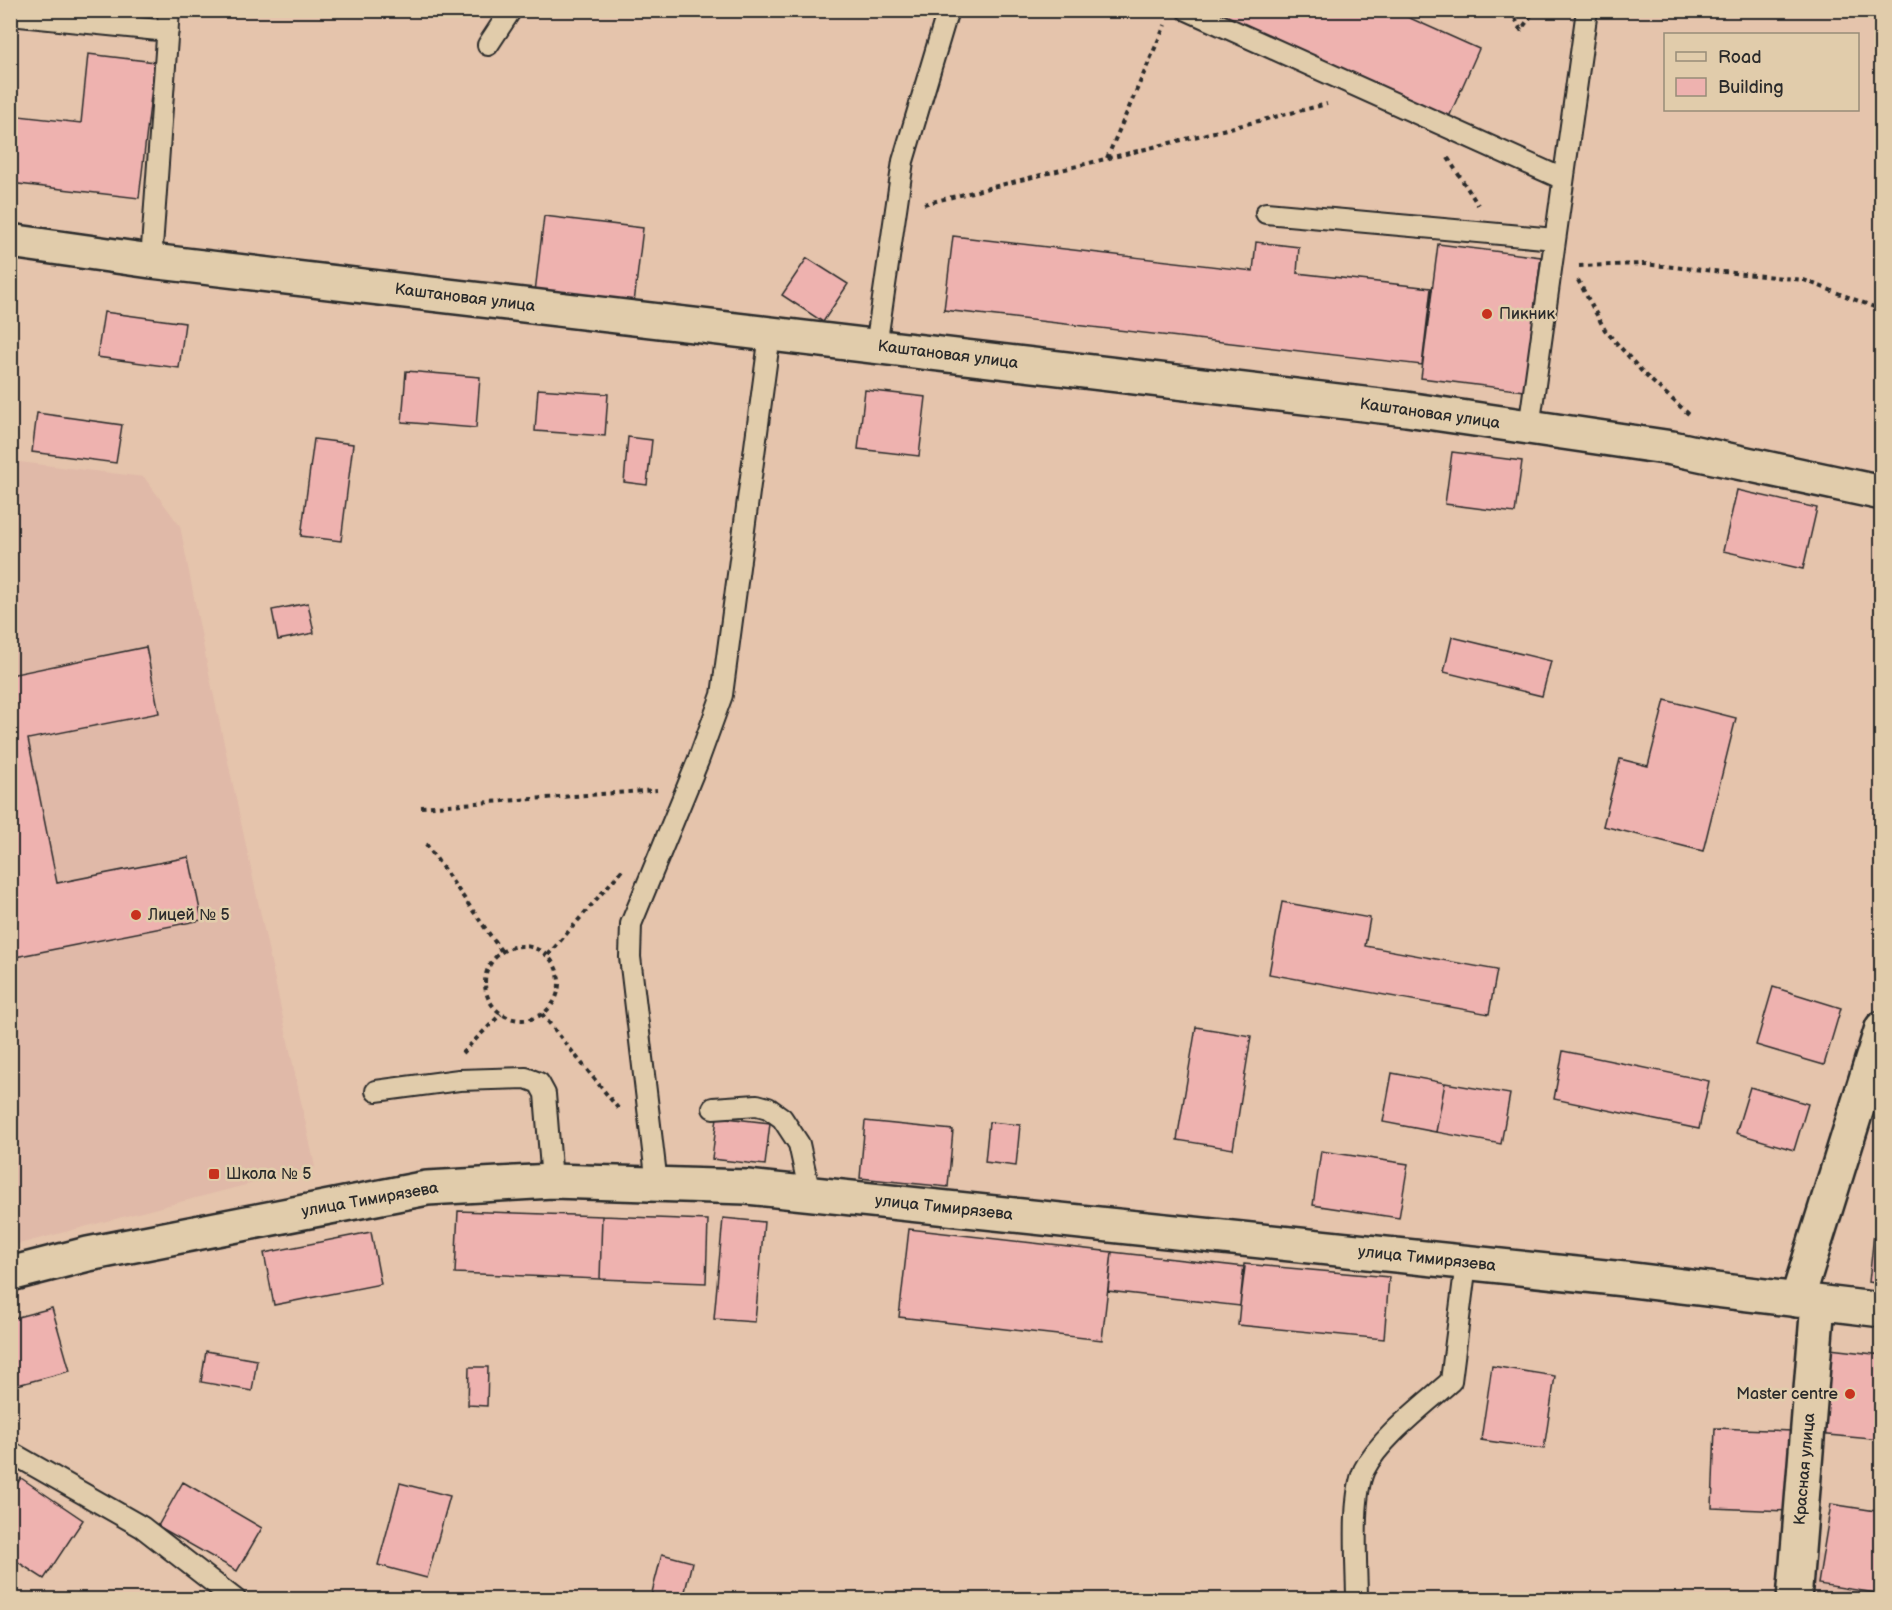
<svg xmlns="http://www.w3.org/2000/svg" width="1892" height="1610" font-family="'Balsamiq Sans',sans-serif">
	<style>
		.built { fill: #e0b9a8 }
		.building { fill: #eeb2af; stroke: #2b2b2b; stroke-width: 1.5 }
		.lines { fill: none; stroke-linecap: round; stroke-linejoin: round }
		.lane-casing { stroke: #2b2b2b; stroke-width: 24 }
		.street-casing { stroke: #2b2b2b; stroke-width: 38 }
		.secondary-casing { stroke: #2b2b2b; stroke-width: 38 }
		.path { stroke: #2b2b2b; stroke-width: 4; stroke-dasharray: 4.5 4.5; stroke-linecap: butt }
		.lane { stroke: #e1ccab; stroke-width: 20 }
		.street { stroke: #e1ccab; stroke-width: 33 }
		.secondary { stroke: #e1ccab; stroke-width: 33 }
		.poi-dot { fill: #c8321e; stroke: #e1ccab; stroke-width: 2 }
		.labels { text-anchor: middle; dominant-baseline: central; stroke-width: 5; stroke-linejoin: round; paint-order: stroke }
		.street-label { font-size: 16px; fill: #2b2b2b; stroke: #e1ccab }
		.poi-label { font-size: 16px; fill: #2b2b2b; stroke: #e1ccab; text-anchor: start }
	</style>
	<rect width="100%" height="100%" fill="#e5c4ac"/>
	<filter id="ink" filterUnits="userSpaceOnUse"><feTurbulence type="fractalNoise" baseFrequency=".0167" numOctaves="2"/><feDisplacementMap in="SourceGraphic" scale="12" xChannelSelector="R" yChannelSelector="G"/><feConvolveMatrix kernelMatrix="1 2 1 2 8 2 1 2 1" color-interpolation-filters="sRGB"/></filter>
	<g filter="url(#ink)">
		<path class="built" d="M11,461l133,16 36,49 27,138 108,503 -304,79z
			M1815,1553l66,5v41l-69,1z"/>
		<path class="building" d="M1210,10h182l87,39 -30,68z
			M88,54l67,8 -16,136 -129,-15v-68l71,8z
			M544,216l99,12 -9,75 -99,-11z
			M953,236l300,35 3,-29 43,5 -2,26 134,15 -9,77 -478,-55z
			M1438,244l103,13 -17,134 -103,-13z
			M807,258l41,26 -25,38 -41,-27z
			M104,312l81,11 -6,45 -82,-11z
			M406,371l74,6 -4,51 -74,-6z
			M538,389l70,5 -3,42 -70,-5z
			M865,390l61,7 -7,59 -61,-7z
			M37,413l85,12 -6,38 -84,-11z
			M628,437l24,3 -5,45 -23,-3z
			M314,439l39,5 -12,97 -40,-5z
			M1452,452l70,9 -7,52 -70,-9z
			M1737,490l80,18 -14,61 -80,-18z
			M308,603l6,30 -36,7 -6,-30z
			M1452,637l99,24 -9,35 -98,-24z
			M146,647l13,66 -131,26 29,144 132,-26 13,63 -192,38v-283z
			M1665,700l71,18 -33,133 -100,-25 17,-67 28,7z
			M1282,902l88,16 -5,28 132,24 -8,44 -220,-40z
			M1773,987l68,21 -17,57 -68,-20z
			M1196,1027l55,9 -18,113 -56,-9z
			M1563,1051l146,30 -10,48 -145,-30z
			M1392,1073l53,10 -9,49 -53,-10z
			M1445,1083l65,11 -9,50 -65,-12z
			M1750,1087l58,17 -14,46 -58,-17z
			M717,1117l53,6 -5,42 -53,-6z
			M865,1121l88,9 -5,57 -88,-9z
			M989,1122l31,3 -4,41 -31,-4z
			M1321,1151l87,13 -9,54 -86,-13z
			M458,1211l144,5 -2,63 -145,-6z
			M602,1216l106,4 -2,63 -106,-4z
			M723,1218l41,4 -9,100 -41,-3z
			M1875,1224l7,1v59l-13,-2z
			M909,1229l203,23 -10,88 -203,-23z
			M371,1232l10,52 -107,21 -10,-52z
			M1112,1252l133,15 -5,39 -132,-15z
			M1244,1264l145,13 -5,62 -146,-14z
			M52,1308l18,63 -60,16v-68z
			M1821,1348l61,7v85l-65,-6z
			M206,1351l51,9 -5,31 -51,-9z
			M1492,1366l63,10 -11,73 -63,-9z
			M469,1367h19l-1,39 -19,-1z
			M1715,1428l78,3 -3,80 -78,-3z
			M21,1478l62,42 -39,59 -34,-22v-63z
			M183,1482l79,46 -25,43 -79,-45z
			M400,1483l50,13 -23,82 -49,-13z
			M1831,1504l51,8v82l-64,-10z
			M662,1554l30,8 -9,38h-33z"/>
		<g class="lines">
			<g class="lane-casing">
				<path id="lane" d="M1187,10l376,169
					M10,15l158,16
					M488,45l23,-35
					M1266,213l289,26
					M151,261l18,-251
					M876,347l27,-186 45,-151
					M1529,428l58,-418
					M376,1091l83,-11 67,-2 13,5 6,11 7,87
					M713,1108l44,-3 11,3 14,10 17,26 11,50
					M657,1184l-27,-227 1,-33 67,-163 24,-66 48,-361
					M10,1452l132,75 94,73
					M1357,1600c0,-33 -6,-102 7,-130 16,-32 60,-65 87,-89l15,-118"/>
			</g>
			<g class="street-casing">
				<path id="street" d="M10,241l141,20 1255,148 266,39 210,45
					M1797,1300l85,-272
					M1794,1600l24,-297"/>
			</g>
			<g class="secondary-casing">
				<path id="secondary" d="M10,1274l78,-20 339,-66 125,-7 195,6 877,92 258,31"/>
			</g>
			<path class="path" d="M1511,10l10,20 14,-20
				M1107,158l58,-133
				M1448,158l30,47
				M924,204l403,-100
				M1579,266l64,-2 161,16 78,30
				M1578,280l27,50 40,45 46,41
				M421,807l236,-17
				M426,844l76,108
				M485 983a37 37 0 1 1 74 0a37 37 0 1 1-74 0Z
				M548,955l74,-85
				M542,1014l79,98
				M462,1053l39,-39"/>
			<use href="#lane" class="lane"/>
			<use href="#street" class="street"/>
			<use href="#secondary" class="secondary"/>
		</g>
	</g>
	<g class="poi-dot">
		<circle cx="1487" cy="314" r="6"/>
		<circle cx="136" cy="915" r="6"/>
		<rect x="208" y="1168" width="12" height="12" rx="3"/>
		<circle cx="1850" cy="1394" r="6"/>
	</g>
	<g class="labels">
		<g class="street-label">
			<text transform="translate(465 298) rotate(7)">Каштановая улица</text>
			<text transform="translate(948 355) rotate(7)">Каштановая улица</text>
			<text transform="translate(1430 414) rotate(8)">Каштановая улица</text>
			<text transform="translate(370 1200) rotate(-10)">улица Тимирязева</text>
			<text transform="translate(944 1208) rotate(6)">улица Тимирязева</text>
			<text transform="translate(1427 1259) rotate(6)">улица Тимирязева</text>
			<text transform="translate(1805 1469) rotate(-85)">Красная улица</text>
		</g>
		<g class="poi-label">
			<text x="1499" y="314">Пикник</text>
			<text x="148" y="915">Лицей № 5</text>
			<text x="226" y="1174">Школа № 5</text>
			<text x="1838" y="1394" text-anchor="end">Master centre</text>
		</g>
	</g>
	<rect width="1892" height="1610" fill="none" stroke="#e1ccab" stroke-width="36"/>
	<rect x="18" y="18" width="1856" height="1574" fill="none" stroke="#2b2b2b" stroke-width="2" filter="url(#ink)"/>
	<rect x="1664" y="33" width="195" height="78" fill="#e1ccab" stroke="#988c78" stroke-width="1.5"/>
	<rect x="1676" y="52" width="30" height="9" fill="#e1ccab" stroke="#988c78" stroke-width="1.5"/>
	<text x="1718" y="63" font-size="18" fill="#2b2b2b">Road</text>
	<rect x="1676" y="78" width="30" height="18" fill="#eeb2af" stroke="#988c78" stroke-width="1.5"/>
	<text x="1718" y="93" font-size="18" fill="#2b2b2b">Building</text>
</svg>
